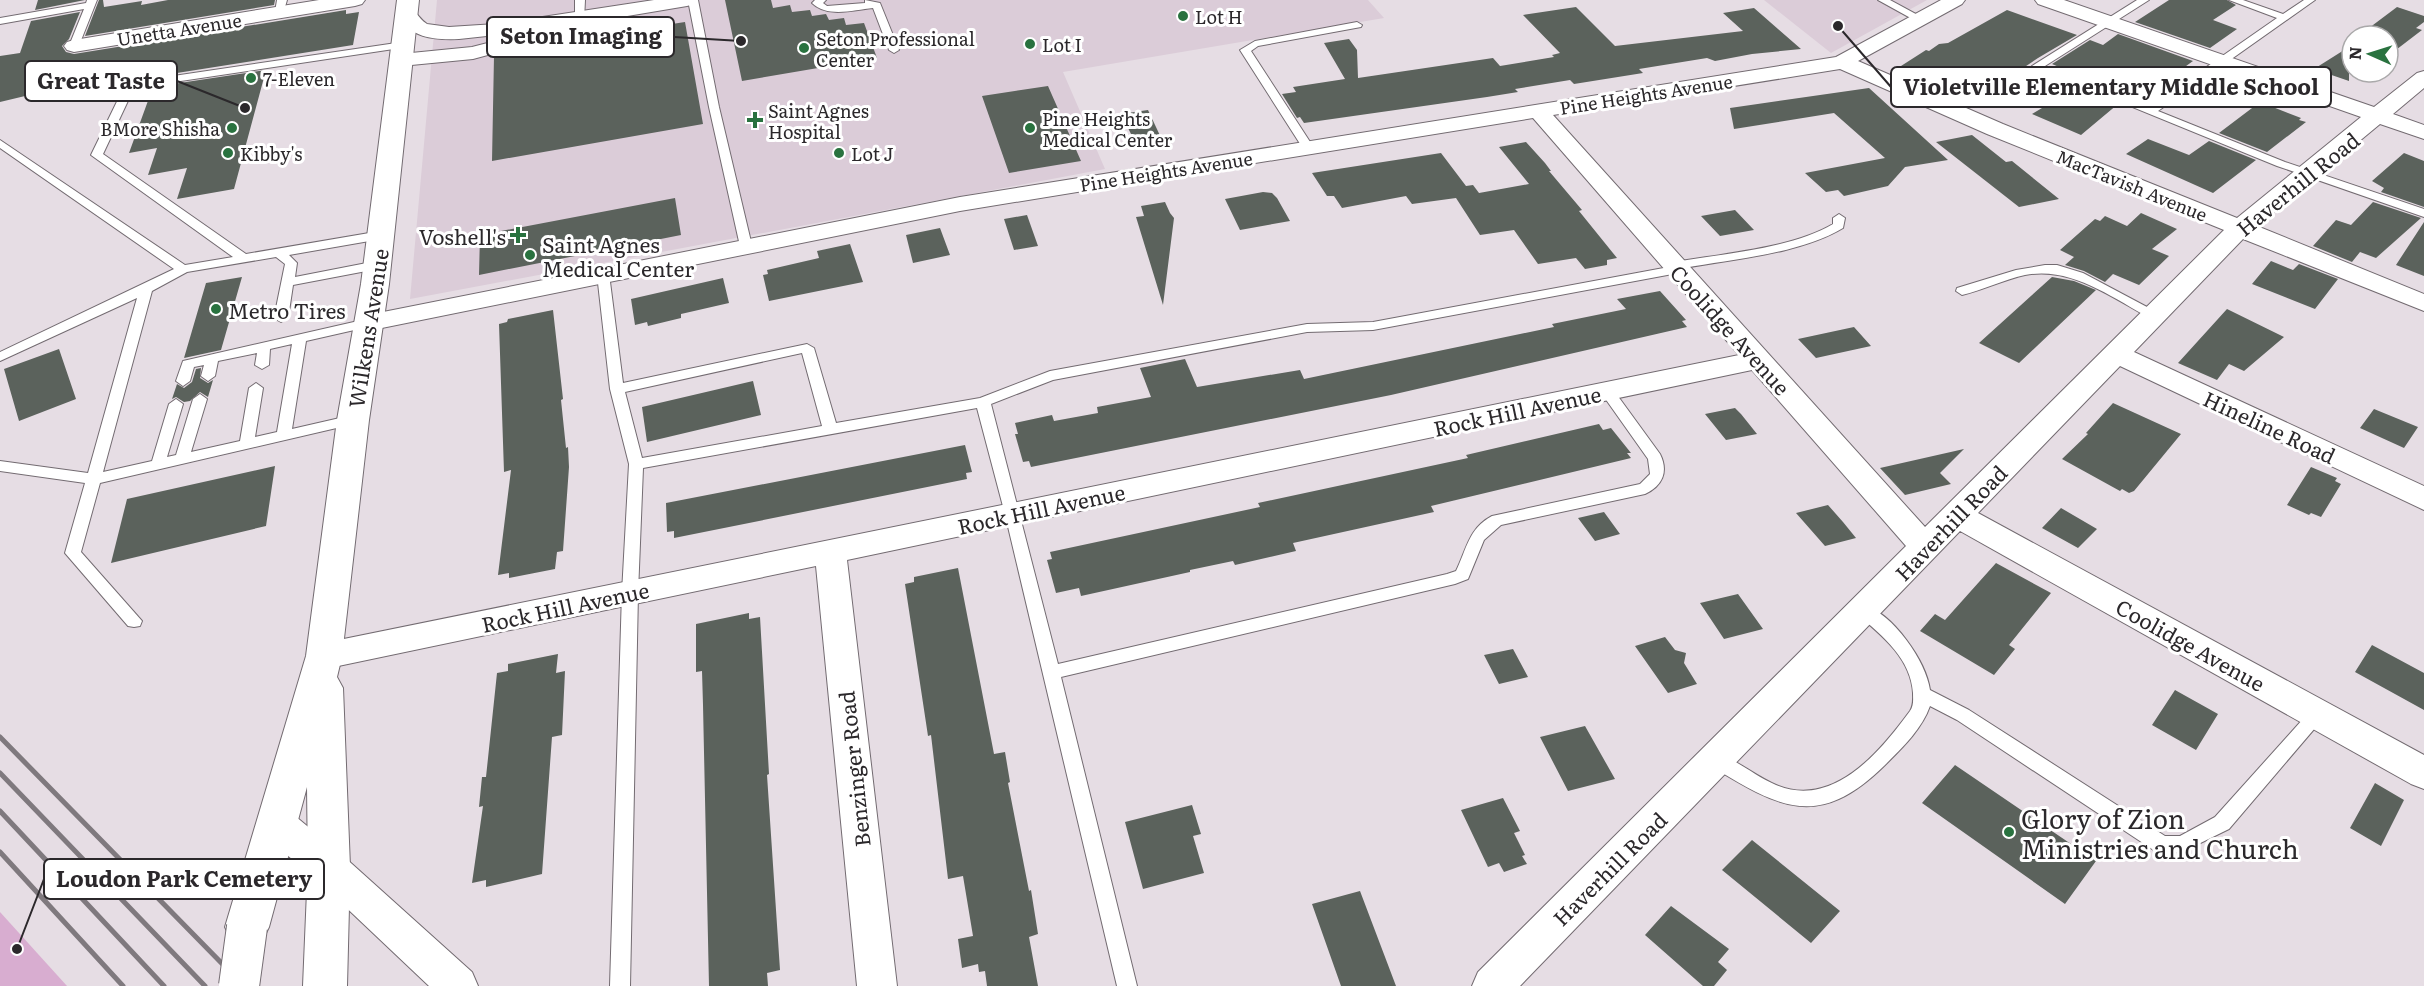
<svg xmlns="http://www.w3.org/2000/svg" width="2424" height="986" font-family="Literata,serif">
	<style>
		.built { fill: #dbccd8 }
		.green { fill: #d8add0 }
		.building { fill: #5b625c }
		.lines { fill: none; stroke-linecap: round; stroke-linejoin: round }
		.service-casing { stroke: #736b71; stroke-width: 2 }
		.minor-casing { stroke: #736b71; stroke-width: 2 }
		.primary-casing { stroke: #736b71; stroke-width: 2 }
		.service { fill: #fff; fill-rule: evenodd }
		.minor { fill: #fff; fill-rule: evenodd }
		.primary { fill: #fff; fill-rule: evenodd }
		.rail { stroke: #7f797e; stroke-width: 5 }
		.primary-bridge-casing { stroke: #736b71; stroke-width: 42; stroke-linecap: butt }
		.primary-bridge { stroke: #fff; stroke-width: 40 }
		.poi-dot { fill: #29723f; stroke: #fff; stroke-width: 2 }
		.labels { text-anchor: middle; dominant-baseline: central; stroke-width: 6; stroke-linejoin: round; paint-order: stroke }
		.far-poi-label { font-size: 18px; fill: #2b282b; stroke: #fff; text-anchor: start }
		.far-street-label { font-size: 18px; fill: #2b282b; stroke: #fff }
		.street-label { font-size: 21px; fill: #2b282b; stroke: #fff }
		.poi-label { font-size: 21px; fill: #2b282b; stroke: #fff; text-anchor: start }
		.near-poi-label { font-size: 26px; fill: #2b282b; stroke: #fff; text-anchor: start }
		.leader { fill: none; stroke: #2b282b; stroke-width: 2 }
		.callout-dot { fill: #2b282b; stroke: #fff; stroke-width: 2 }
		.callout { fill: #fff; stroke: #2b282b; stroke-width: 2 }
		.callout-label { font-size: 22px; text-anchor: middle; font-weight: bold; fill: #2b282b }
	</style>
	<rect width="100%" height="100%" fill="#e6dde4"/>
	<path class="built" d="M437,0h931l16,18 -321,54 42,97 -695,130z
		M1764,0h163l-96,53z"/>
	<path class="green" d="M0,912l67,74h-67z"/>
	<path class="building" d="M38,0h47l-50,10z
		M99,0h4l1,7 38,-6 -1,4 27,-5h107l-1,5 -189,31z
		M725,0h46l2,8 17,-3 2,7 18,-2 2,6 14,-2 3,6 15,-2 2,7 18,-2 13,35 -135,23z
		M2169,0h58l9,5 -23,15 24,9 -27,19 -75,-26z
		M1576,7l39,39 128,-15 -20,-18 31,-5 47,41 -49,5 -37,7 -8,-3 -68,11 4,4 -69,11 -4,-4 -55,9 3,3 -31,5 -183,26 -4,-6 -3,1 -15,-24 14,-2 -3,-5 52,-8 -21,-36 25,-4 8,11 1,28 135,-20 7,8 54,-9 -2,-2 8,-2 -37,-38z
		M2397,7l27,9v6l-8,6 6,2 -34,26v-20l-27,-2z
		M346,10v4l13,-2 -6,33 -195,31 3,-9 -40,6 -74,14 -1,4 -46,11v-46l20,-3 11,-32 49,-9 -11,27 -7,7 4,6 8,2z
		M2007,10l70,25 -39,23 -60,40 -77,-32 25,-16 3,1 10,-7 9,-1z
		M685,22l18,102 -211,37 2,-105 23,-8z
		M2118,34l75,27 -29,21 -14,-5 -23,19 -75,-32 38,-24 13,5z
		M2352,45v24l-3,-1v13l-35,-12z
		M266,70l-32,119 -57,10 10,-31 -39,7 9,-27 -28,5 24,-66z
		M1048,86l33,75 -72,12 -27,-77z
		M2077,87l41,17 -37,31 -49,-21z
		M1869,88l79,72 -43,7 -17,19 -44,10 -6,-6 -12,2 -21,-19 80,-15 -51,-45 -100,16 -4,-21z
		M2260,102l41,16 -2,2 7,2 -39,30 -48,-19z
		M1148,110l15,32 -26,4 -16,-32z
		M1972,135l34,27 6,-1 47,38 -40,8 -83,-65z
		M2148,139l41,16 20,-14 47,19 -43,33 -87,-39z
		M1526,142l19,21 6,8h-2l33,39 -3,1 38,47 -10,2v5l-22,4 -9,-11 -38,6 -24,-34 -34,5 -24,-37 -44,6 -6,-8 -64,12 -8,-12h-7l-15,-23 129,-20 25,33 7,-1 6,8 50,-9 -30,-37z
		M2404,153l20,8v46l-43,-15 3,-4 -12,-7z
		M1263,192l9,1 5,5 13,23 -50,9 -15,-31z
		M675,198l6,37 -202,40 1,-40z
		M1165,202l5,11 4,5 -11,87 -27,-88 8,-1 -3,-10z
		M2373,202l48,16 -45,40 -16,-6 -8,10 -39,-16 23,-26 15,5z
		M1735,210l19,20 -34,6 -19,-20z
		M2141,213l36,16 -25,20 17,7 -30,29 -26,-11 -8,8 -21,-11 -19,-6 9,-8 -14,-7 35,-31 5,2 5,-5 22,10z
		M1027,215l11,31 -24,4 -10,-31z
		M2424,222v54l-28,-11z
		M940,228l10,27 -37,8 -7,-28z
		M850,244l13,38 -94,19 -6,-26 5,-1 -1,-4 52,-12 -2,-7z
		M2271,261l22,9 6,-6 39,15 -23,30 -63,-25z
		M242,277l-21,73 -37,8 22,-75z
		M2052,277l22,4 22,9 -77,73 -40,-20z
		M723,278l6,25 -48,11v4l-33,8 -1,-4 -12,3 -4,-26z
		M1660,291l26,29 -4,1 5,6 -296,68 -360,72 -2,-6 -6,1 -8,-28h3l-3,-11 37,-8 2,6 44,-8 -1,-6 54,-10 -11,-29 45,-9 12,28 103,-17 4,9 250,-52 -2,-3 74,-15 -9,-10z
		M2227,309l57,28 -40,34 -15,-7 -12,16 -39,-17z
		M553,310l10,89 -2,1 5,48 2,-1 1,20 -6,84 -6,1 -2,17 -46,9v-5l-11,2 13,-105 -7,2 -5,-148 8,-2 1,-3z
		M1854,327l17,19 -55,12 -18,-19z
		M59,349l17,50 -57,22 -15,-52z
		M201,368l-1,10 8,5 5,-3 -5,17 -8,-5 -10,9 -6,1 -8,-5 -4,2 5,-15 7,4 8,-6 4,-13z
		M753,381l8,34 -114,27 -5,-35z
		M2113,403l68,31 -47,57 -5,2 -7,-4 -2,2 -58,-32 26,-25 -2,-1z
		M1735,408l6,6 16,20 -31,6 -21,-26z
		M2374,409l44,18 -14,21 -44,-20z
		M1599,424l4,6 8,-2 20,25h-4l4,5 -200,48 3,6 -141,31 3,8 -61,14 -2,-4 -43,9v2l-109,24 -2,-8 -23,5 -9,-33 5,-1 -2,-7 210,-45 -2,-4 210,-45 -2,-3z
		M965,445l7,27 -6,1 1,6 -293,59v-7l-7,1 -1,-29z
		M1964,449l-24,24 11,11 -46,11 -25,-27z
		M275,466l-9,60 -155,37 16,-64z
		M2311,467l26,11 -2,3 6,3 -20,33 -10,-4 -2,2 -22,-10z
		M1828,505l15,17 13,16 -31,8 -29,-33z
		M2061,508l36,21 -19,19 -36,-20z
		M1604,512l16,22 -25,7 -17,-23z
		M1996,563l55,30 -42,52 6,4 -21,26 -74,-44 15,-17 10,6z
		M958,568l36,186 11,-2 5,30 -2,1 21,108 2,-1 7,44 -9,3 9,49h-51l-2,-15 -6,1 -1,-8 -16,4 -4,-29 15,-3 -10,-60 -15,3 -17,-144 -3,1 -23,-152 9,-2v-5z
		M1738,594l25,35 -39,10 -24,-36z
		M749,613v6l11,-2 9,157 -2,1 13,195 -13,3 1,13h-59l-6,-281 -1,-34 -6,1v-48z
		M1665,637l10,13 11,3 -2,10 13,21 -29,9 -33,-47z
		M2372,645l52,28v37l-69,-38z
		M1513,649l15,28 -29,7 -15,-29z
		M558,654l-2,19 9,-2 -3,64 -10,2 -10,137 -56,13v-7l-14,3 11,-77 -4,1 3,-30h4l11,-104 11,-2v-7z
		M2175,690l43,24 -22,36 -44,-25z
		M1585,726l30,53 -47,12 -28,-54z
		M1955,765l141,96 -31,43 -143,-101z
		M2375,783l29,17 -23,46 -31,-18z
		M1503,798l17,33 -6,2 11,22 -3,1 5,8 -23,8 -5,-9 -11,4 -27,-57z
		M1192,805l9,29 -8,2 11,37 -61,16 -18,-67z
		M1752,840l88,71 -29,32 -89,-73z
		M1360,891l36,95h-55l-29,-82z
		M1671,906l58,43 -11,13 9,8 -13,16h-11l-58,-51z"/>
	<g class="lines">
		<g class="service-casing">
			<path id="service" d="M87,0h10l-19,48 -9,-2 15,-37 -84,15v-6l86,-15z
				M277,0h10l-4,14 -8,-2z
				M575,0h10l-1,20 -9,-2z
				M688,0h10l21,107 33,139 -6,4 -6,-4 -31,-139z
				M815,0h11l-3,3 4,3 38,-3v-3l15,3 19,47 -5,3 -5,-3 -16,-42c-19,2 -46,10 -61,-5z
				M1878,0h12l35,19 -9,2z
				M2137,0h12l-104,66 104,41 128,-89 -48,-18h14l40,14 21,-14h11l-157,111 127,51 139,47v8l-147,-51 -245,-100z
				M1357,22l5,3 -1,2 -103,19 -7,5 63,97 -2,2h-8l-64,-100 15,-9z
				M403,42l5,3 -1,2 -273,41 -31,66 143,100 135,-23 6,4 -6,4 -92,16 8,8 -2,14 82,-16 6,4 -6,4 -84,16 -5,33 -7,4 -7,-4 11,-54 -9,-7 -89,15 -35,19 -49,181 49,-11 17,-57 7,-5 7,5 -16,53 9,-2 17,-56 7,-5 7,5 -16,53 49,-11 9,-53 7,-5 7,5 -8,49 22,-5 15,-88 -22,5 -1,16 -7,4 -7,-4 2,-12 -39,8 -3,15 -7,5 -7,-5 3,-11 -10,2 -4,14 -7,5 -7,-5 7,-20 184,-42 7,4 -2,3 -66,15 -14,88 61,-14 5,2 2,3 -2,3 -258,60 -19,69 61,69 -2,5 -6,1 -6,-1 -63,-73 20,-70 -85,-12v-10l88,12 49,-175 -137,63v-9l174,-83 -174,-121v-8l185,125 48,-8 -142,-102 35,-72z
				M1839,214l6,4 -2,10c-43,26 -110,31 -159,40l-2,4 -4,1 -305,57 -66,2 -254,48 -62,24 67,260 389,-90 9,-3c11,-22 12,-42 36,-55l148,-32 10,-10 -2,-15 -46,-65 -2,-3 2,-3h10l48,66c9,18 2,32 -15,40l-144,31 -17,15 -16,39 -13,5 -394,93 76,309h-20l-112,-472 -28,-106 -334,60 -5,125 -8,393h-20l12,-393 7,-129 -19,-75 -13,-115 2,-3 4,-1 6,4 14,109 184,-39 7,4 22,75 144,-25 70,-27 257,-47 66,-2 296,-55 2,-4 4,-1c47,-8 118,-14 158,-38v-6zM802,353l20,73 -180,32 -17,-66z
				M2045,265h12l26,8 79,42 -7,4 -5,-1c-39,-21 -79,-52 -125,-43 -22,5 -42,15 -63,20l-6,-4 1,-3 59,-18z
				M1864,605c29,9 62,56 66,85l39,20 196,126h15l35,-19 97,-108 6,-2 6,2 3,5 -98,115 -47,23 -20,1 -7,-2 -198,-131 -27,-14c-8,23 -28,42 -45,59 -67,66 -105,43 -176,0l-3,-5 3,-5 6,-3c22,8 40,24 61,33 57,24 104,-33 134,-74 4,-6 3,-11 3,-18 -2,-34 -30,-57 -55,-78l-2,-4 2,-4z"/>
		</g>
		<g class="minor-casing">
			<path id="minor" d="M319,0h46l-3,4 -7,2 -281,46 -7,-2 -3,-4 3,-4 7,-2z
				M654,0h43l-3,4 -7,2 -143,24 -85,9c-26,1 -50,-1 -62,-26l3,-4c16,-4 15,7 27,15l22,3 47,-3z
				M1941,0h24l-3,4 -104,57 145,63 234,94 124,-101 -323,-113 -3,-4h29l310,107 43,-34 7,-2v17l-31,26 31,11v14l-44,-15 -123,102 167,68v17l-181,-72 -109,113 290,134v24l-304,-144 -142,147 446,242v34l-13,-5 -451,-253 -440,455h-48l6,-14 428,-426 -154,-176 -905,190 50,426h-40l-41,-420 -492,103 -12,-3 -5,-10 5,-10 12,-3 1415,-288 -206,-237 -573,93 -593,120 -9,-2 -4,-6 4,-6 602,-120 876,-140zM1840,69l147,65 237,96 -299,297 -372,-412z
				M507,38l7,2 3,4 -3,4 -41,11 -72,7 -7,-2 -3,-4 3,-4 7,-2 71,-7z
				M276,807l13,4 53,44 130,117 6,14h-49l-113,-107 -53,-44 -6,-12 6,-12z"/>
		</g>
		<g class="primary-casing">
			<path id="primary" d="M397,0h22l-30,284 -20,136 -27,236 -5,21 6,11 7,179 -3,119h-44l5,-119 -1,-80 -38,140 -7,14 -15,6 -15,-6 -7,-14 81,-271 31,-236 24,-136z"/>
		</g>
		<use href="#service" class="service"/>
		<use href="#minor" class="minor"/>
		<use href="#primary" class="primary"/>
		<path class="rail" d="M0,737l244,249
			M0,773l205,213
			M0,811l164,175
			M0,852l123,134"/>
		<g class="primary-bridge-casing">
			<path id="primary-bridge" d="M239,986l8,-59"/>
		</g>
		<use href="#primary-bridge" class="primary-bridge"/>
	</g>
	<g class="poi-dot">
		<circle cx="1183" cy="16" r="6"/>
		<circle cx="1030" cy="44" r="6"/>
		<circle cx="804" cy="48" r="6"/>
		<circle cx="251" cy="78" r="6"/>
		<path d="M752 111h6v6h6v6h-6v6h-6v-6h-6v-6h6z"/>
		<circle cx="232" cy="128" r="6"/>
		<circle cx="1030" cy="128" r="6"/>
		<circle cx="228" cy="153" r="6"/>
		<circle cx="839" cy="153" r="6"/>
		<path d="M515 226h6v6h6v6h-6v6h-6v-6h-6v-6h6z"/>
		<circle cx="530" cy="255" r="6"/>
		<circle cx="216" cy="309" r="6"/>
		<circle cx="2009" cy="832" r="6"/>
	</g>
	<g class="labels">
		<g class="far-poi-label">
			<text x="1195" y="16">Lot H</text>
			<text x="816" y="38">Seton Professional<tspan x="816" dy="21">Center</tspan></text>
			<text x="1042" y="44">Lot I</text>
			<text x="263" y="78">7-Eleven</text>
			<text x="768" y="110">Saint Agnes<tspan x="768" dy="21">Hospital</tspan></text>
			<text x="1042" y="118">Pine Heights<tspan x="1042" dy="21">Medical Center</tspan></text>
			<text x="220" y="128" text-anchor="end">BMore Shisha</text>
			<text x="240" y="153">Kibby's</text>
			<text x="851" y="153">Lot J</text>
		</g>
		<g class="far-street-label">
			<text transform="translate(179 29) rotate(-9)">Unetta Avenue</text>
			<text transform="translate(1646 94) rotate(-9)">Pine Heights Avenue</text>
			<text transform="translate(1166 171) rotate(-9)">Pine Heights Avenue</text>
			<text transform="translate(2132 185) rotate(22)">MacTavish Avenue</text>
		</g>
		<g class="street-label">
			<text transform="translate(2297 183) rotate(-39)">Haverhill Road</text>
			<text transform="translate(367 328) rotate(-81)">Wilkens Avenue</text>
			<text transform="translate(1731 329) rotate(48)">Coolidge Avenue</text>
			<text transform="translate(1517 410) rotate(-12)">Rock Hill Avenue</text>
			<text transform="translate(2270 426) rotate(25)">Hineline Road</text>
			<text transform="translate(1041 508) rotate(-12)">Rock Hill Avenue</text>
			<text transform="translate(1950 522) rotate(-46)">Haverhill Road</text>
			<text transform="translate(565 606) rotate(-12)">Rock Hill Avenue</text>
			<text transform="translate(2191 644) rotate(29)">Coolidge Avenue</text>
			<text transform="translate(853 769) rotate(-96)">Benzinger Road</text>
			<text transform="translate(1609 868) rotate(-45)">Haverhill Road</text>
		</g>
		<g class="poi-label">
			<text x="506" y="235" text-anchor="end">Voshell's</text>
			<text x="542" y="243">Saint Agnes<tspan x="542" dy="24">Medical Center</tspan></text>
			<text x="228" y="309">Metro Tires</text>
		</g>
		<g class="near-poi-label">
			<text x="2021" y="817">Glory of Zion<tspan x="2021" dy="30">Ministries and Church</tspan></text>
		</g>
	</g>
	<path class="leader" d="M741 41L674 37M245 108L177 81M1838 26L1891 87M17 949L44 879"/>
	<g class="callout-dot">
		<circle cx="741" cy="41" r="6"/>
		<circle cx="245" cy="108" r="6"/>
		<circle cx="1838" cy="26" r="6"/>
		<circle cx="17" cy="949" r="6"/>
	</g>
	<g class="callout">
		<rect x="487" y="17" width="187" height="40" rx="6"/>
		<rect x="25" y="61" width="152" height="40" rx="6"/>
		<rect x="1891" y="67" width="440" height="40" rx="6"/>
		<rect x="44" y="859" width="280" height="40" rx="6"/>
	</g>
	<g class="callout-label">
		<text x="581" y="44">Seton Imaging</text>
		<text x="101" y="89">Great Taste</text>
		<text x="2111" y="95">Violetville Elementary Middle School</text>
		<text x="184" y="887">Loudon Park Cemetery</text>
	</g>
	<g transform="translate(2370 54) rotate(273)"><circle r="28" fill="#ffffff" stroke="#aaa9aa" stroke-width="1.5"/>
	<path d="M0-4.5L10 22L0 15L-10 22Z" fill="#29723f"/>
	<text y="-9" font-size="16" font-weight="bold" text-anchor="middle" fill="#2b282b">N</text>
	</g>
</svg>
